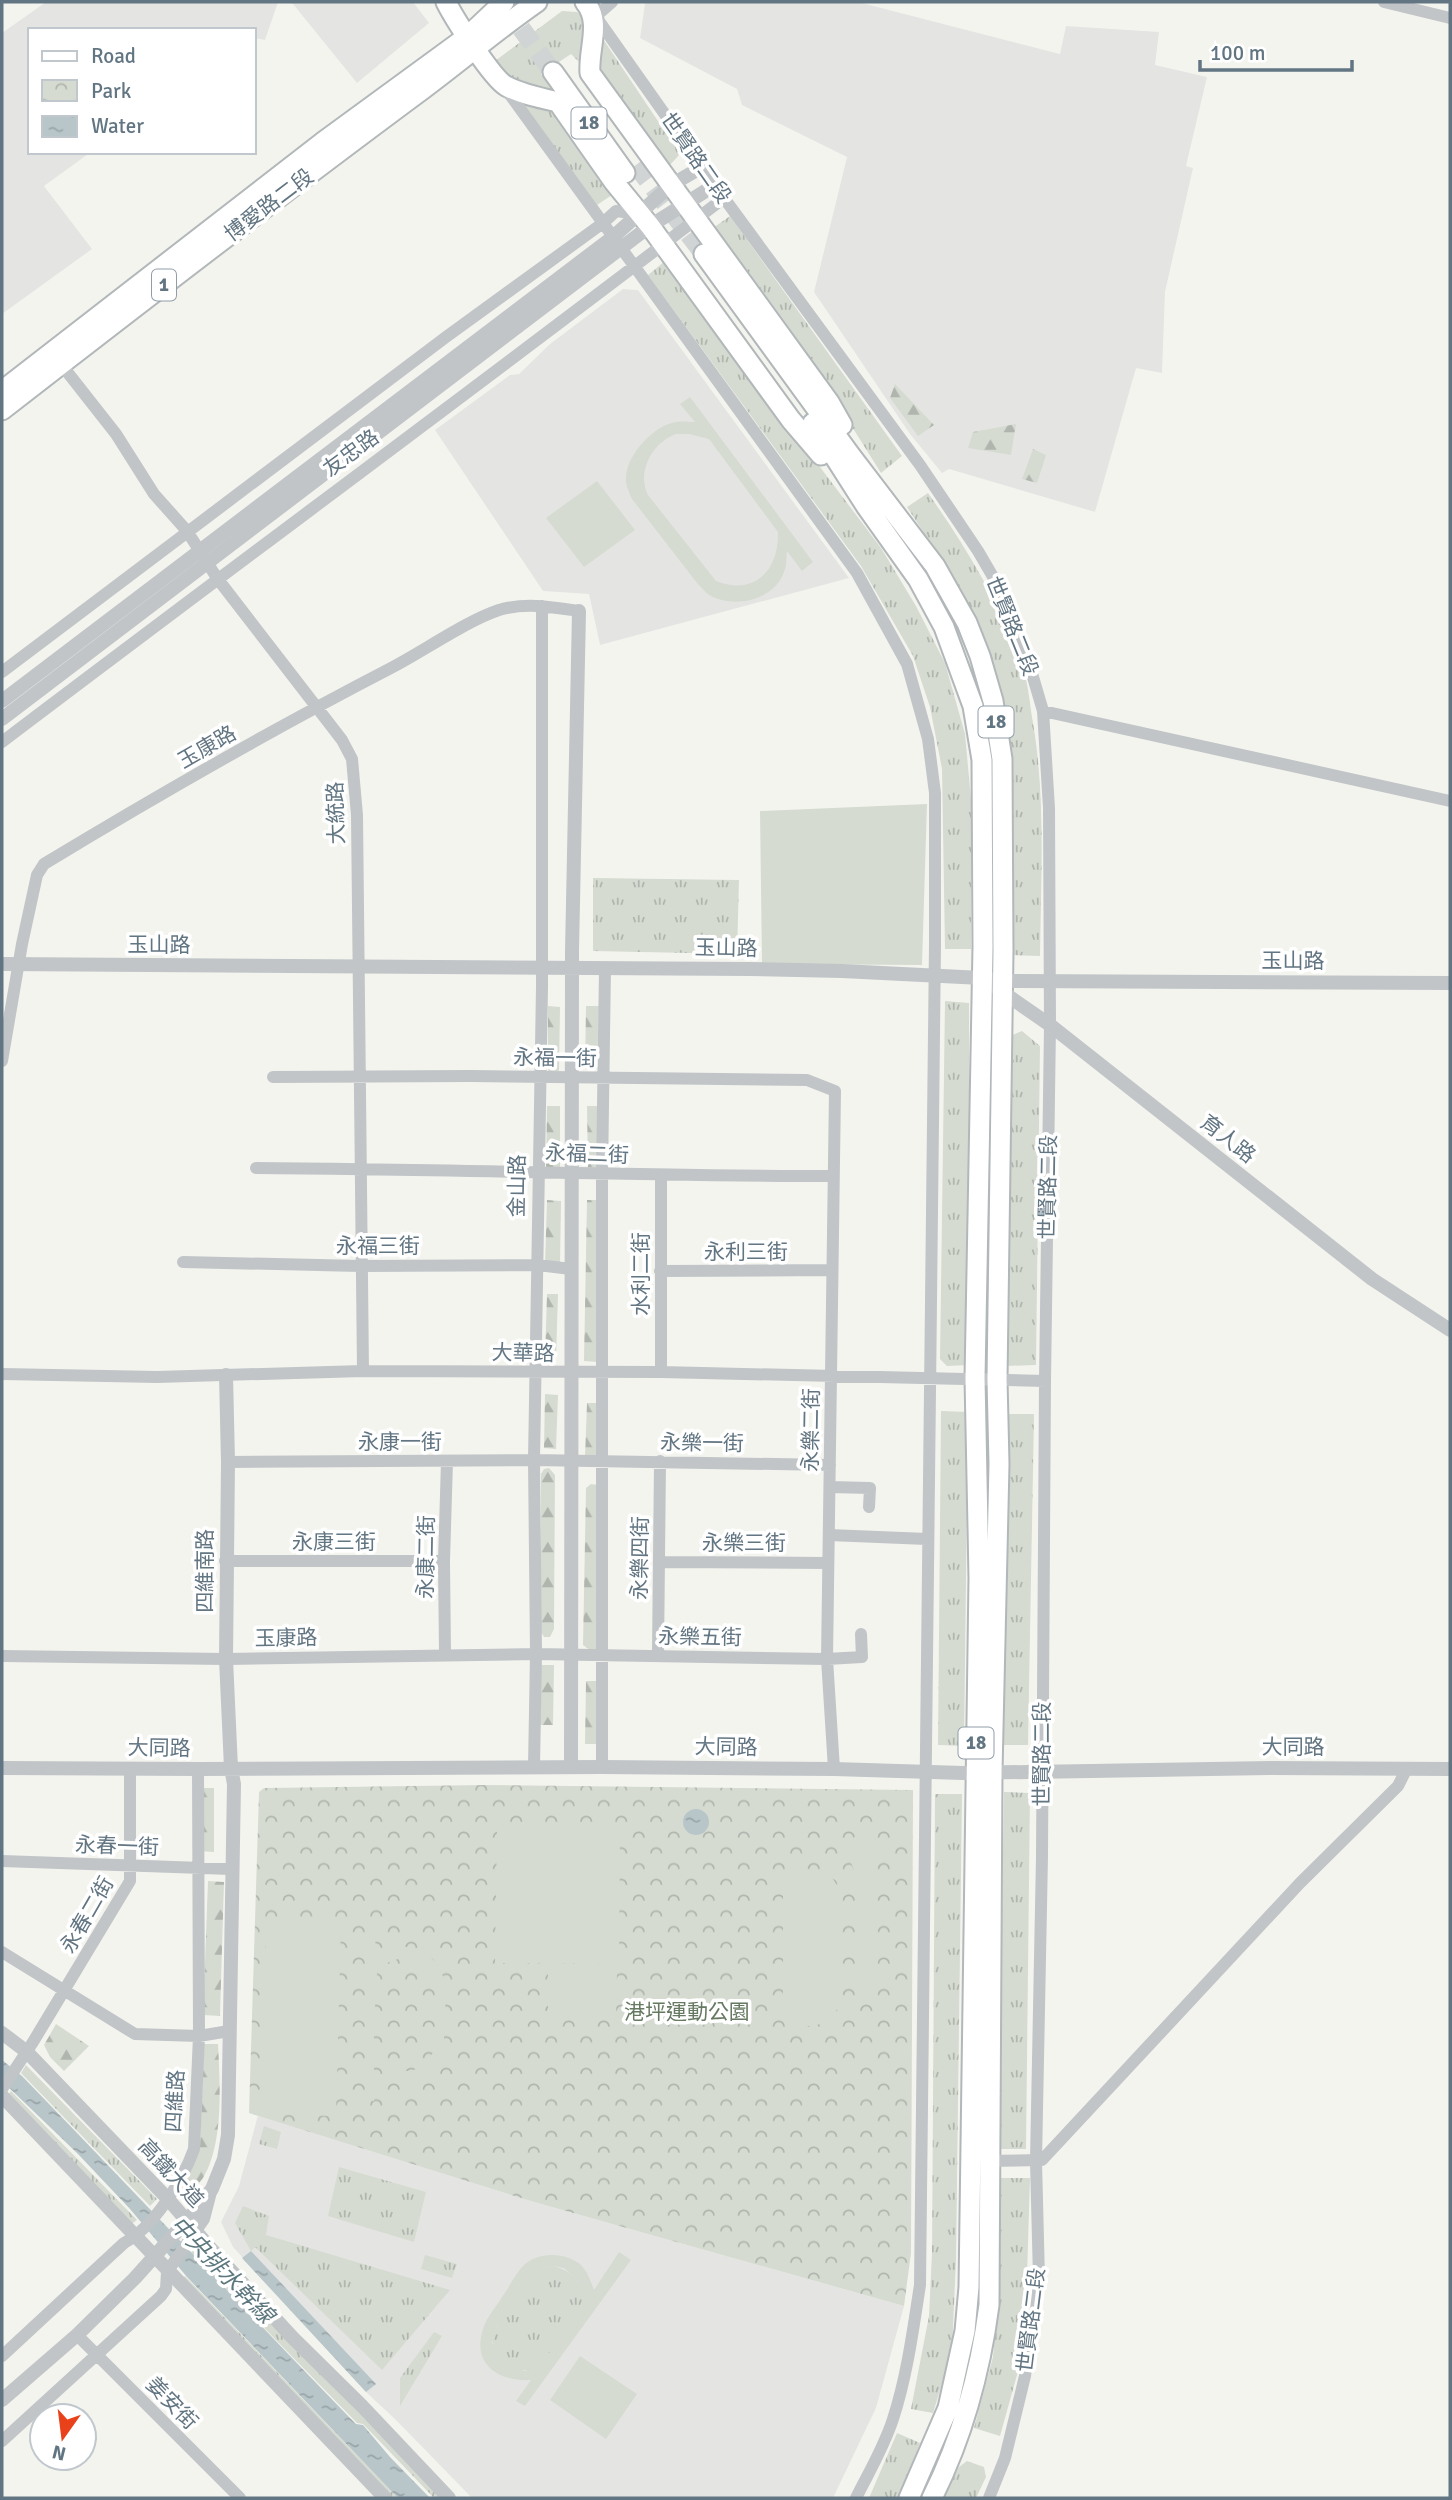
<svg xmlns="http://www.w3.org/2000/svg" width="1452" height="2500" font-family="Signika,'Noto Sans TC',sans-serif">
	<style>
		.built { fill: #e4e5e3 }
		.grass { fill: url(#grass-tufts) }
		.forest { fill: url(#forest-firs) }
		.park { fill: url(#park-crowns) }
		.pitch { fill: #d5dbd0; fill-rule: evenodd }
		.water { fill: url(#water-ripples) }
		.lines { fill: none; stroke-linecap: round; stroke-linejoin: round }
		.primary-tunnel { stroke: #d0d4d4; stroke-width: 19; stroke-dasharray: 19 10; stroke-linecap: butt }
		.primary-casing { stroke: #b2b7ba; stroke-width: 23 }
		.minor { stroke: #c1c5c8; stroke-width: 12 }
		.tertiary { stroke: #c1c5c8; stroke-width: 14 }
		.primary { stroke: #fff; stroke-width: 19 }
		.labels { text-anchor: middle; dominant-baseline: central; stroke-width: 7; stroke-linejoin: round; paint-order: stroke }
		.shield { fill: #fff; stroke: #919ea8; stroke-width: 2 }
		.shield-label { font-size: 19px; font-weight: bold; fill: #627582 }
		.street-label { font-size: 21px; fill: #627582; stroke: #fff }
		.park-label { font-size: 21px; fill: #667961; stroke: #fff }
		.water-label { font-size: 23px; font-style: italic; fill: #5d777f; stroke: #fff }
	</style>
	<defs>
		<pattern id="grass-tufts" width="24" height="20" patternUnits="userSpaceOnUse" patternTransform="scale(1.75)"><rect width="24" height="20" fill="#d5dbd0"/><path d="M3 7l-1-3M5 7V3M7 7l1-3M15 17l-1-3M17 17v-4M19 17l1-3" fill="none" stroke="#b0b6ae"/></pattern>
		<pattern id="forest-firs" width="22" height="20" patternUnits="userSpaceOnUse" patternTransform="scale(1.75)"><rect width="22" height="20" fill="#d5dbd0"/><path d="M5 1l3.5 6h-7zM16 11l3.5 6h-7z" fill="#b0b6ae"/></pattern>
		<pattern id="park-crowns" width="20" height="18" patternUnits="userSpaceOnUse" patternTransform="scale(1.75)"><rect width="20" height="18" fill="#d5dbd0"/><path d="M2 6a3 3 0 1 1 6 0M12 15a3 3 0 1 1 6 0" fill="none" stroke="#b0b6ae"/></pattern>
		<pattern id="water-ripples" width="26" height="14" patternUnits="userSpaceOnUse" patternTransform="scale(1.75)"><rect width="26" height="14" fill="#b8c6c9"/><path d="M2 4q2-2 4 0t4 0M15 11q2-2 4 0t4 0" fill="none" stroke="#99a5a9"/></pattern>
	</defs>
	<rect width="100%" height="100%" fill="#f4f4ef"/>
	<path class="built" d="M46,2h232l-13,38 -11,-2v-8h-48l-14,-3 -1,3h-161v122h61l-47,34 48,63 -90,65v-281z
		M285,2h128l16,21 -72,60 -64,-79z
		M648,2h210l202,52 6,-28 93,6 -4,33 52,12 -21,89 7,2 -28,124 -3,81 -26,-5 -41,144 -146,-43 -7,4 -32,-39 -96,-142 33,-135 -105,-52 -5,-16 -97,-51 5,-34z
		M623,289l15,1 211,288 -249,67 -11,-51 -46,-3 -108,-161 75,-55 9,-1 31,-30z
		M258,2115l276,87 370,104 -28,102 -43,90h-361l-76,-78 -30,-28 -133,-145 -12,-25 18,-36z"/>
	<path class="grass" d="M562,11l15,1 14,11 -10,41 -10,-10 -30,20 14,21 -43,-12 -17,-22z
		M599,33l81,121 -11,12 -75,-95z
		M515,94l40,11 60,88 -18,12z
		M730,216l172,240 -21,17 -37,-59 -131,-186z
		M665,261l216,287 35,58 29,57 20,71 6,65v150h-26l-3,-180 -12,-62 -17,-51 -52,-90 -213,-291z
		M928,493c40,57 78,119 98,187 3,12 4,25 6,37 14,78 9,159 8,239l-28,-1v-52l-36,-277 -24,-50 -45,-69z
		M593,878l146,2 -2,74 -144,-3z
		M945,1001l24,2v362l-22,1 -7,-7z
		M1022,1031l18,15 -4,319 -30,1 4,-330z
		M941,1411l27,1 -4,334 -26,-1z
		M1008,1414h26l-6,331h-25z
		M1004,1792l26,1 -4,356h-28z
		M935,1794h27l-6,466 -4,90 -19,63 -22,-4 18,-93 3,-64z
		M26,2065l131,134 -7,7 -129,-133z
		M11,2091l126,129 -7,5 -122,-130z
		M264,2126l17,6 -4,17 -18,-5z
		M339,2167l87,25 -12,50 -86,-26z
		M1000,2178h30l-4,132 -7,58 -19,68 -26,-8 19,-71 7,-79z
		M243,2206l26,10 -3,19 184,55 -68,80 -127,-123 -4,4 -16,-28z
		M196,2244l246,254h-8l-71,-74 -6,-1 -166,-170z
		M425,2255l32,9 -5,14 -31,-9z
		M553,2266c18,4 38,21 29,42 -4,11 -15,21 -22,31 -6,8 -12,19 -19,25 -9,7 -21,8 -31,4 -43,-18 6,-71 21,-94l9,-5z
		M185,2276l213,222h-6l-210,-218z
		M434,2332l8,4 -42,70v-28z
		M897,2433l23,10 -21,55h-30z
		M967,2461l17,6 2,10 -10,21h-32l15,-31z"/>
	<path class="forest" d="M895,384l39,41 -16,11 -28,-38z
		M1016,424l-5,31 -43,-7 5,-16z
		M1033,449l13,6 -9,28 -15,-4z
		M548,1006l12,1 -1,64h-11z
		M586,1006h13l-2,63h-12z
		M547,1106h13v63h-14z
		M587,1106h12l-1,66h-10z
		M547,1200l14,1 -1,64h-15z
		M587,1200h12l-2,162 -13,-1z
		M547,1294h11l-2,65h-11z
		M545,1394l13,1 -2,54 -12,-1z
		M587,1403h12l-1,55 -13,-1z
		M549,1468l6,7 -1,154 -4,8h-6l-3,-5v-158l3,-5z
		M591,1484l7,1v158l-2,6 -6,1 -7,-5 3,-157z
		M540,1665h14l-1,60h-14z
		M586,1681h12l-1,63h-12z
		M199,1788h15v64l-15,-1z
		M208,1881l16,1 -4,134 -17,-1z
		M56,2024l33,22 -25,25 -14,-14 -6,-12z
		M204,2044h14c2,39 6,100 -15,134 -4,6 -10,11 -15,17l-9,-9 21,-40z"/>
	<path class="park" d="M485,1785l428,5 -2,463 -7,53 -370,-104 -285,-89 10,-321 5,-4z"/>
	<path class="pitch" d="M690,397l123,165 -11,9 -15,-20c-1,6 0,15 -3,21 -10,29 -51,37 -75,23 -4,-3 -8,-8 -12,-12l-65,-84c-3,-7 -7,-15 -6,-22 1,-23 29,-53 51,-55 6,-1 12,0 18,0l-15,-18zM676,434h13l20,5 69,93c1,39 -24,64 -62,49l-68,-86c-12,-23 5,-53 28,-61z
		M597,481l38,49 -51,37 -38,-49z
		M927,804l-5,161 -160,-1 -2,-153z
		M497,1830l123,1 -1,133 -124,-1z
		M862,1834l16,5 6,15 -10,18 1,128h-18l-2,-126c-4,-17 -20,-31 7,-40z
		M813,1869l20,10 9,14 1,107c-16,30 -44,38 -60,3v-112c9,-12 14,-20 30,-22z
		M266,1922l75,2 -5,192 -75,-2z
		M368,1928l7,1 1,30c9,-5 19,-12 30,-12 19,1 37,17 38,36 3,23 0,49 -1,73 -21,29 -47,33 -69,4v41l-9,-1zM404,1957l14,4 19,18 -3,72c-6,11 -16,21 -30,20 -12,-1 -26,-11 -29,-23 -3,-13 2,-60 2,-77l12,-9z
		M548,1970l69,1 -1,49h-68z
		M619,2252l12,8 -106,146 -9,-5 15,-21c-31,2 -60,-15 -48,-51 3,-11 13,-22 19,-32 7,-9 13,-23 21,-31 15,-15 44,-14 59,0 6,7 9,16 12,24zM553,2266l11,2 15,14 5,14 -2,12 -41,56 -16,7 -19,-5 -8,-6 -6,-17 5,-17 34,-51 9,-6z
		M580,2356l57,38 -31,45 -56,-39z"/>
	<path class="water" d="M683 1822a13 13 0 1 1 26 0a13 13 0 1 1-26 0Z
		M2,2060l20,16c110,113 218,229 328,342l6,6 7,1 27,32 40,41h-32l-211,-221 -57,-68 -52,-55 -76,-73z
		M251,2251l125,133 -10,8 -124,-134z"/>
	<g class="lines">
		<path class="primary-tunnel" d="M504,5l49,67
			M636,165l68,89"/>
		<g class="primary-casing">
			<path id="primary" d="M446,2c8,16 46,76 60,84 15,8 34,12 52,16l56,80 36,44 141,194 30,35
				M585,2c17,20 3,47 5,71l239,329 13,23
				M553,72l72,101
				M704,254l147,202 84,110 32,57 13,33 13,45 9,58 1,192 -6,428 2,85 -7,308 -3,533c-9,69 -26,131 -57,193
				M2,391l321,-249 145,-106 36,-34
				M2,410c139,-108 279,-216 421,-321 39,-29 75,-60 114,-87
				M813,423l53,83 52,73 26,48 29,79 9,54 1,187 -8,431 4,200 -10,709 -4,44 -17,77 -39,90"/>
		</g>
		<path class="minor" d="M1384,2l66,16
			M594,14l130,184 196,267 58,86 25,43 20,49 20,68 6,97 1,217 -5,356 -3,475 -6,305 3,118 -14,97 -20,82 -16,40
			M596,16l16,-14
			M505,88l352,485 50,91 21,75 7,54v151l-15,1341c-7,45 -13,91 -27,134 -9,28 -24,53 -37,79
			M57,359l59,75 38,60 33,37 30,47 125,162 10,19 5,56 6,556
			M2,672l444,-335 157,-114 13,-12 23,3
			M1043,711l407,90
			M2,742c240,-182 483,-361 722,-544
			M2,1061l20,-117 15,-69 7,-11c114,-69 229,-135 347,-196 33,-17 75,-47 108,-58 26,-8 54,-3 80,1
			M273,1077l197,-1 337,4 28,11 -8,568 7,110
			M256,1168c192,1 385,8 577,8
			M661,1176v196
			M183,1262l178,4 177,-1 33,4
			M660,1271l172,-1
			M2,1374l155,3 206,-6 298,1 384,9
			M228,1462l306,-2 296,5
			M830,1487l40,1 -1,19
			M829,1535l98,4
			M225,1561h219
			M659,1562l169,1
			M445,1654l-1,-93 3,-100
			M658,1655l2,-194
			M2,1656l224,3 310,-5 291,5 35,-2 -1,-23
			M534,1767l2,-113 -2,-194 8,-473v-381
			M602,1767v-593l3,-206
			M2,1861l229,8
			M2,1952l133,82 64,2 30,-5
			M2,2089l31,-47 97,-161v-113
			M984,2161l58,-1 258,-277 98,-97 9,-18
			M77,2335l163,163
			M2,2356l122,-113c30,-16 59,-63 70,-94l5,-113 -1,-267
			M2,2441l159,-145 5,-7 1,-17 37,-53 7,-27"/>
		<path class="tertiary" d="M2,701l611,-464 58,-52 31,-18
			M2,719l648,-493 65,-41
			M2,964l748,5 92,2 140,7 20,3 448,2
			M998,989l52,36 322,254 78,51
			M571,1767l1,-816 7,-340
			M2,1768l196,1 404,-2 232,2 129,4 307,-5 180,1
			M2,2033l25,19 141,147 44,51 81,88 69,68 87,92
			M2,2096l383,402
			M2,2400l75,-65 58,-57 60,-67 17,-22 12,-30 4,-24 6,-351 -3,-16 -5,-109 2,-197 -2,-87"/>
		<use href="#primary" class="primary"/>
	</g>
	<g class="labels">
		<g class="shield">
			<rect x="571.5" y="107.5" width="35" height="31" rx="5"/>
			<rect x="152" y="269.5" width="24" height="31" rx="5"/>
			<rect x="978.5" y="706.5" width="35" height="31" rx="5"/>
			<rect x="958.5" y="1727.5" width="35" height="31" rx="5"/>
		</g>
		<g class="shield-label">
			<text x="589" y="123">18</text>
			<text x="164" y="285">1</text>
			<text x="996" y="722">18</text>
			<text x="976" y="1743">18</text>
		</g>
		<g class="street-label">
			<text transform="translate(696 158) rotate(55)">世賢路二段</text>
			<text transform="translate(269 205) rotate(-37)">博愛路二段</text>
			<text transform="translate(351 453) rotate(-36)">友忠路</text>
			<text transform="translate(1012 626) rotate(68)">世賢路二段</text>
			<text transform="translate(207 747) rotate(-30)">玉康路</text>
			<text transform="translate(336 813) rotate(-92)">大統路</text>
			<text x="159" y="945">玉山路</text>
			<text transform="translate(726 948) rotate(1)">玉山路</text>
			<text x="1293" y="961">玉山路</text>
			<text transform="translate(555 1058) rotate(1)">永福一街</text>
			<text transform="translate(1228 1139) rotate(38)">育人路</text>
			<text transform="translate(587 1154) rotate(2)">永福二街</text>
			<text transform="translate(517 1186) rotate(-89)">金山路</text>
			<text transform="translate(1048 1187) rotate(-89)">世賢路二段</text>
			<text x="378" y="1246">永福三街</text>
			<text x="746" y="1252">永利三街</text>
			<text transform="translate(641 1274) rotate(-90)">水利二街</text>
			<text transform="translate(523 1353) rotate(1)">大華路</text>
			<text transform="translate(811 1430) rotate(-89)">永樂二街</text>
			<text x="400" y="1442">永康一街</text>
			<text transform="translate(702 1443) rotate(1)">永樂一街</text>
			<text x="334" y="1542">永康三街</text>
			<text x="744" y="1543">永樂三街</text>
			<text transform="translate(426 1557) rotate(-89)">永康二街</text>
			<text transform="translate(640 1558) rotate(-89)">永樂四街</text>
			<text transform="translate(205 1571) rotate(-90)">四維南路</text>
			<text transform="translate(700 1637) rotate(1)">永樂五街</text>
			<text transform="translate(286 1638) rotate(-1)">玉康路</text>
			<text transform="translate(726 1747) rotate(1)">大同路</text>
			<text x="1293" y="1747">大同路</text>
			<text transform="translate(159 1748) rotate(1)">大同路</text>
			<text transform="translate(1042 1754) rotate(-90)">世賢路二段</text>
			<text transform="translate(117 1846) rotate(2)">永春一街</text>
			<text transform="translate(87 1915) rotate(-60)">永春二街</text>
			<text transform="translate(175 2101) rotate(-87)">四維路</text>
			<text transform="translate(171 2173) rotate(47)">高鐵大道</text>
			<text transform="translate(1031 2320) rotate(-83)">世賢路二段</text>
			<text transform="translate(172 2403) rotate(46)">姜安街</text>
		</g>
		<g class="park-label">
			<text x="687" y="2012">港坪運動公園</text>
		</g>
		<g class="water-label">
			<text transform="translate(222 2270) rotate(46)">中央排水幹線</text>
		</g>
	</g>
	<rect width="1452" height="2500" fill="none" stroke="#627582" stroke-width="7"/>
	<rect x="28" y="28" width="228" height="126" fill="#ffffff" stroke="#c0c8cd" stroke-width="2"/>
	<rect x="42" y="51" width="35" height="10" fill="#ffffff" stroke="#c0c8cd" stroke-width="2"/>
	<text x="91" y="63" font-size="21" fill="#627582">Road</text>
	<rect x="42" y="80" width="35" height="21" fill="url(#park-crowns)" stroke="#c0c8cd" stroke-width="2"/>
	<text x="91" y="98" font-size="21" fill="#627582">Park</text>
	<rect x="42" y="116" width="35" height="21" fill="url(#water-ripples)" stroke="#c0c8cd" stroke-width="2"/>
	<text x="91" y="133" font-size="21" fill="#627582">Water</text>
	<g transform="translate(63 2437) rotate(194)"><circle r="33" fill="#ffffff" stroke="#c0c8cd" stroke-width="2"/>
	<path d="M0-5L12 26L0 18L-12 26Z" fill="#e9421a"/>
	<text y="-10" font-size="19" font-weight="bold" text-anchor="middle" fill="#627582">N</text>
	</g>
	<path d="M1200 60v10h152v-10" fill="none" stroke="#627582" stroke-width="3.5"/>
	<text x="1210" y="60" font-size="21" fill="#627582" stroke="#ffffff" stroke-width="5" paint-order="stroke">100 m</text>
</svg>
